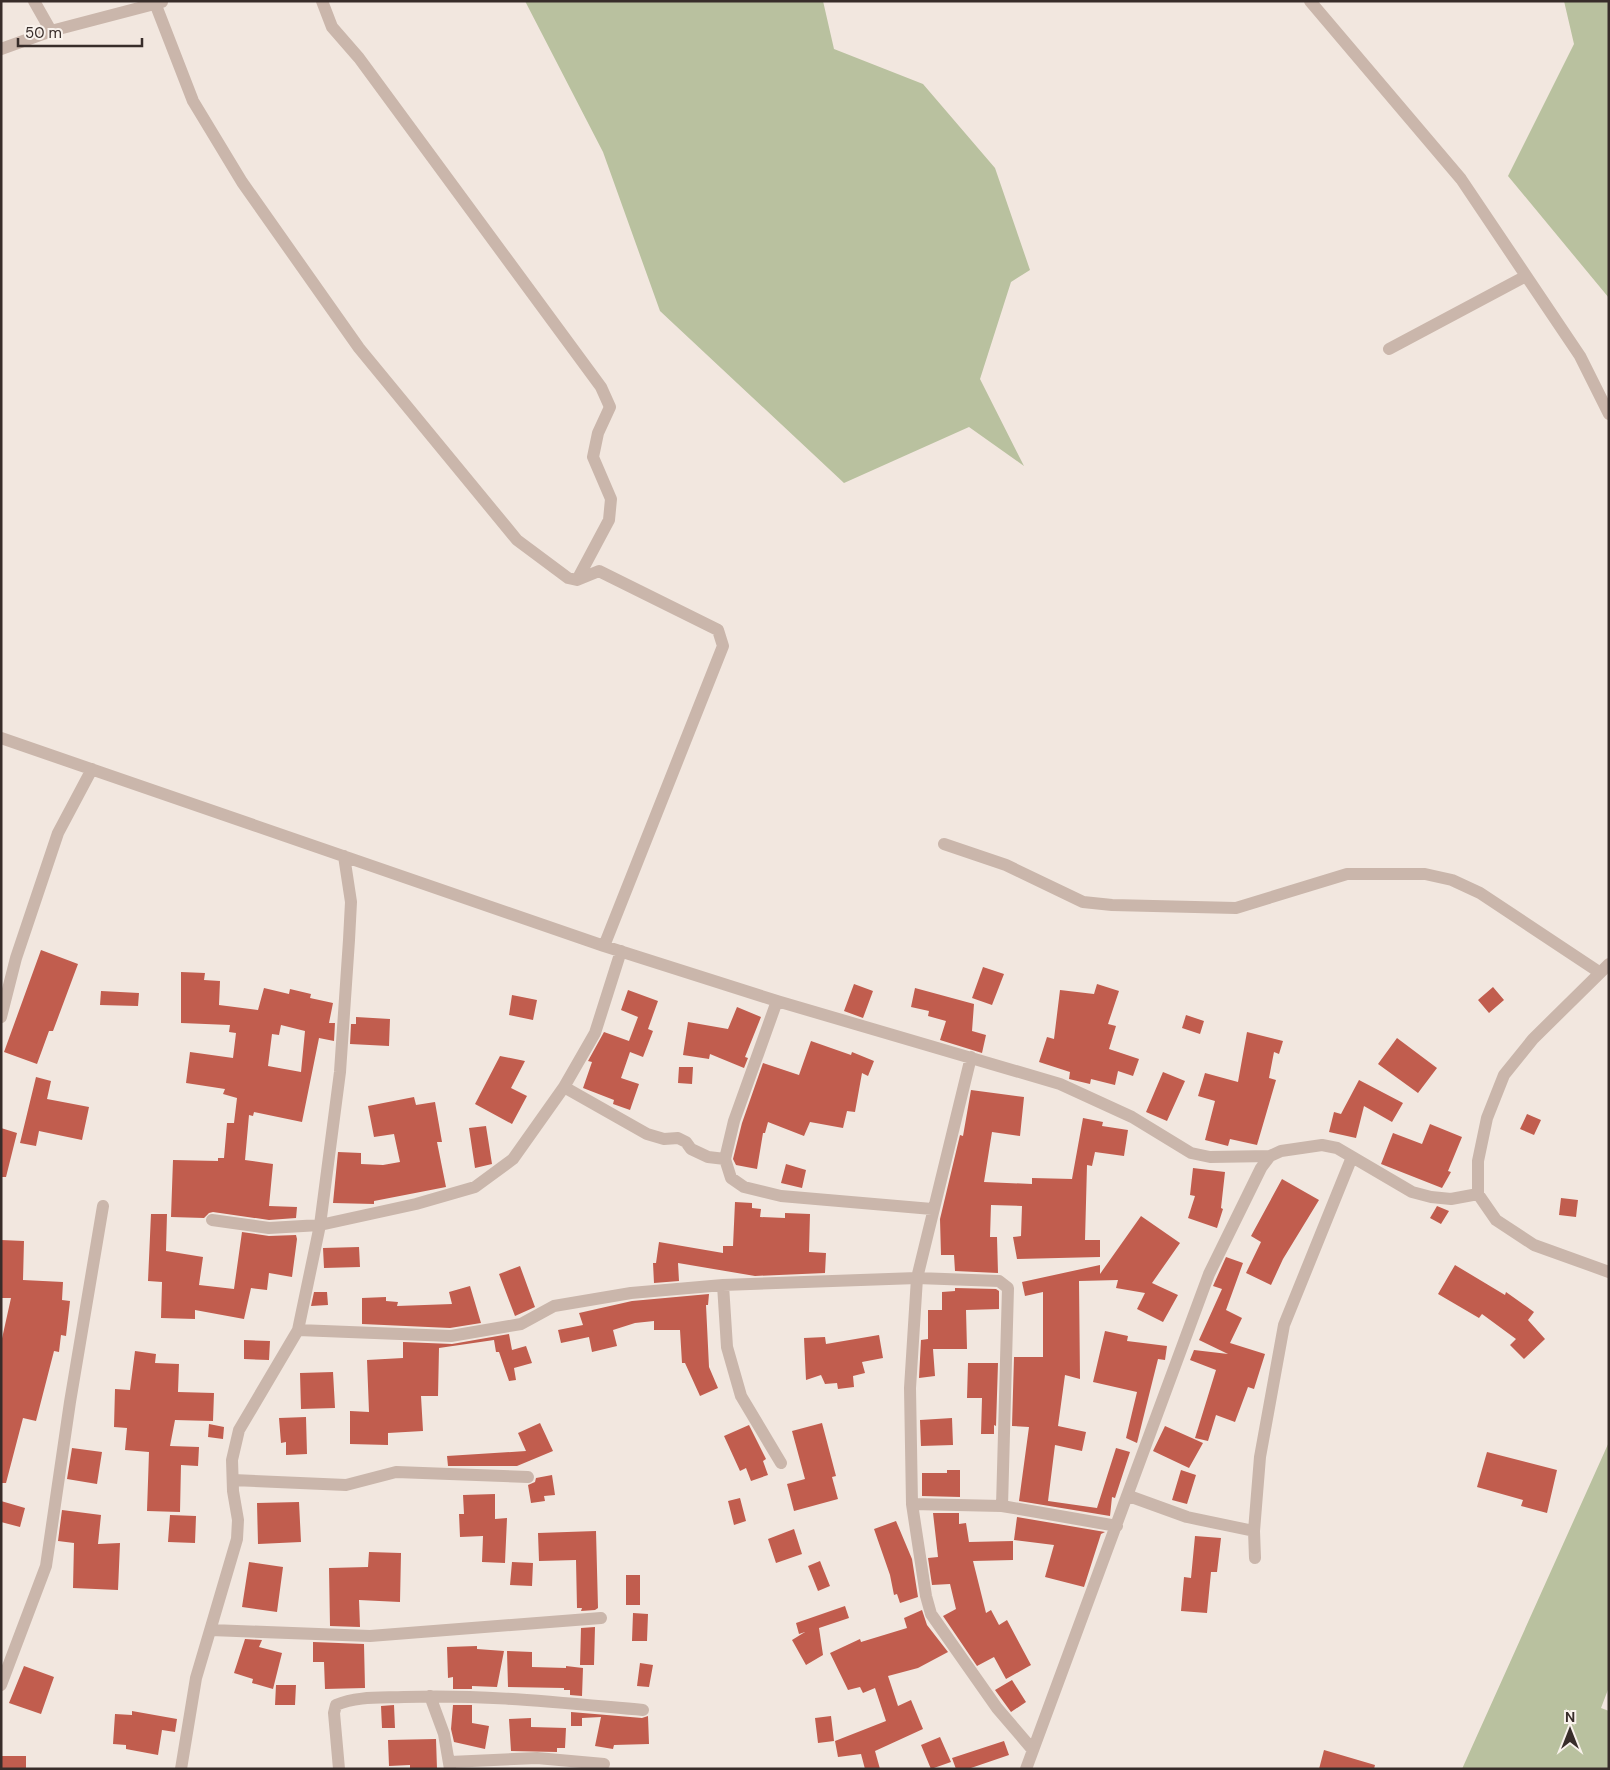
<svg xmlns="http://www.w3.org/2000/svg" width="1610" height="1770" font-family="'DM Sans',sans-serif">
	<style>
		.green { fill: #b9c19f }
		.building { fill: #c15d4e; fill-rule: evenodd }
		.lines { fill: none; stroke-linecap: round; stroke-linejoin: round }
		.minor { stroke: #cab6ab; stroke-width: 12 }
	</style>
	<rect width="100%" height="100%" fill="#f2e7df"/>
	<path class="green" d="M525,1h298l11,48 89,35 72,84 35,102 -19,12 -31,97 44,87 -55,-39 -125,56 -184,-172 -57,-159z
		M1564,1h45v297l-101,-122 66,-132z
		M1609,1442v245l-8,21 8,3v58h-147z"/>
	<path class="building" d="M41,950l37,14 -25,67h-4l-12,33 -33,-12z
		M983,967l21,7 -12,31 -20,-7z
		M181,972l24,1 -1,7 16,1 -1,24 39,5 6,-22 25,6 1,-5 21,5 -1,4 23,5 -4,20h6l-1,18 -15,-3 -17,84 -48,-10 -1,4 -4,-1 -4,45 28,4 -4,42 28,1 -1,11 -27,2 -56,-8 -4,1 -5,5 -33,-1 2,-57 45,1v-3h6l3,-35h7l3,-25 -14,-4 2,-5 -39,-6 4,-31 43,6 3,-25 -7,-1 1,-7 -49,-2zM281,1025l24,6 -4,41 -33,-6 4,-32 7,1z
		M854,984l19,7 -10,27 -19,-7z
		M1097,984l22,7 -11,33 8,2 -7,23 30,10 -6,17 -15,-5 -3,14 -24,-6 -1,5 -21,-5 1,-7 -31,-10 8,-25 7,2 6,-49 34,4z
		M1493,987l11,13 -15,13 -11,-13z
		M915,988l59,16 -2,27 14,4 -4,18 -42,-13 6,-19 -18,-5 1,-5 -18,-4z
		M628,990l30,11 -10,28 5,2 -10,26 -13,-5 -9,26 18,6 -9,26 -17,-6 1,-4 -31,-12 9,-26 -4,-1 16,-29 25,9 9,-24 -17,-7z
		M101,991l38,2 -1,13 -38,-1z
		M512,995l25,5 -4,20 -24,-5z
		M737,1007l24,10 -16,40 3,1 -4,10 -34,-14 -1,5 -26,-4 5,-33 40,7z
		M1186,1015l18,6 -4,13 -18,-6z
		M356,1017l34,2 -1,27 -39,-2 1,-20h5z
		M1247,1032l36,9 -4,13 -5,-2 -5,26 7,2 -19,65 -27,-6 -2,7 -23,-6 10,-39 -17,-5 7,-23 33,9z
		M1397,1038l40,30 -19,25 -40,-29z
		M811,1041l40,14 1,-3 22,9 -6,15 -6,-3 -7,39 -8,-1 -4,17 -33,-6 -6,14 -36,-14 -3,11h-2l-6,36 -21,-4 -3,-6 9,-36 21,-60 36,12z
		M500,1056l25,5 -14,27 16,8 -15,28 -37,-20z
		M679,1067h14l-1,17 -14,-1z
		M1163,1072l22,9 -18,40 -21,-9z
		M36,1077l15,4 -4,18 42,8 -7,33 -43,-9 -3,15 -16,-3z
		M1359,1080l44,23 -11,19 -28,-16 -8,32 -27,-6 5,-20 7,2z
		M971,1090l53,7 -4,39 -28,-4 -8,50 48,2v-6l40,1 11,-61 20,4 -1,4 26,4 -4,26 -29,-4 -3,14 -5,-1 -2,75h15v17l-83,2 -4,-22 8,-1 1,-30 -31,-1 -1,32h7l1,36 -43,-2 -1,-16h-13l-1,-36 20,-84 3,1z
		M414,1097l2,8 19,-3 7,40h-5l9,45 -72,14v3l-41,-1 5,-51 23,1v11l22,1 17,-3 -6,-28 -20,3 -6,-31z
		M1527,1114l14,6 -7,15 -14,-6z
		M1430,1124l32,13 -14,34 3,1 -9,16 -61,-24 12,-31 29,11z
		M486,1126l6,38 -17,4 -6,-40z
		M1,1128l16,5 -11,44h-5z
		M786,1164l20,6 -4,18 -21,-5z
		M1193,1168l32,4 -4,36 2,1 -6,19 -29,-10 7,-22 -5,-1z
		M1282,1179l37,21 -36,59 -12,26 -25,-12 15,-31 -10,-6z
		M1561,1198l17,2 -2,17 -17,-2z
		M735,1202l17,1v5l9,1 -1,8 25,1v-5l25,1 -1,38 17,1 -1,20 -70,3 -77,-13 1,18 -25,2 -1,-20h3l3,-21 64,11v-7h10z
		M1437,1206l12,5 -8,13 -11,-6z
		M151,1214h16l-1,37 37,6 -4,28 35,4 8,-57 27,4 27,-1 1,4 -5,38 -23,-4 -2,17 -16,-2 -7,31 -49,-9v9l-34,-1 1,-36 -14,-1z
		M1141,1216l39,27 -28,40 26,12 -15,27 -26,-13 8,-16 -29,-5 2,-8 -39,1 1,98 -15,-4 -7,51 28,6 -4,19 -27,-6 -7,56 49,7 19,-60 14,4 -15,46 -3,-1 -2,19 -91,-15 10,-74 -17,-1 2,-69h29v-65l-18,4 -3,-14 78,-17v9z
		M1,1240l23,1 -1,39 40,2 -1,18 8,1 -4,35 -5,-1 -2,17 -5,-1 -18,70 -13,-3 -17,65h-5v-140l10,-45h-10z
		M359,1247l1,20 -36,1 -1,-20z
		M1226,1257l17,6 -17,47 16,8 -12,25 35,11 -11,35 -6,-2 -13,35 -19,-7 -8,26 -13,-3 21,-68 -26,-10 4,-10 34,4 -29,-14 23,-51 -9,-3z
		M1455,1265l50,30 1,-3 28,20 -6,8 17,19 -21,20 -14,-14 6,-6 -34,-25 -3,4 -41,-24z
		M520,1266l15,41 -20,9 -16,-42z
		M470,1286l11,37 -31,5 -88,-4v-26l24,-1v4l12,1 -1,4 55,-2 -3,-12z
		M955,1288l41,1 3,2v18l-33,1 1,39h-34l2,27 -16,2 2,-38 7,-1v-29h14v-18l13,-1z
		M314,1292h13l1,13 -17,1z
		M709,1294l-1,11h-2l3,62 9,21 -18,8 -15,-33h-3l-2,-33h-26v-9l-19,2 -22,7 4,16 -25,6 -3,-15 -28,6 -3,-13 25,-5 -4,-12 53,-12z
		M1105,1331l23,5 -1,5 40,5 -2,14 -7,-1 -21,84 -11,-5 11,-46 -44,-10z
		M509,1334l3,16 14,-4 6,17 -18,5 2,12 -7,1 -10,-29h-3l-2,-12 -55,8 -1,48h-17l2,35 -35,2v12l-38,-1v-33l19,1 -2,-52 36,-2v-16l49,2z
		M879,1335l4,23 -21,4 3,11 -12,3 1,11 -16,2 -1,-6 -12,1 -4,-9 -15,5 -2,-42 21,-1 1,7z
		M244,1340l26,1 -1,19 -25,-1z
		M135,1351l21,3 -1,9 24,1 -1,28 36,1 -1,28 -38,-1 -5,26 29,1 -1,19 -17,-1 -1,47 -33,-1 2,-59 -24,-2 2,-22 -13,-1 1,-38 15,1z
		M968,1363h30l-2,63 -2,-1v9h-13l1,-36h-15z
		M333,1372l2,36 -34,1 -1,-36z
		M306,1417l1,37 -21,1v-13l-5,1 -2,-25z
		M952,1418l1,27 -32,1 -1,-26z
		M540,1423l13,28 -36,15h-69l-1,-10 79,-5 -8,-18z
		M822,1423l14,53 -4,1 6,22 -44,12 -7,-27 18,-5 -13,-48z
		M209,1424l15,3 -1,12 -15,-2z
		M749,1425l17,34 -3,2 5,14 -17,6 -5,-13 -6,3 -16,-35z
		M1165,1426l38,17 -14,25 -36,-17z
		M72,1448l30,4 -5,32 -30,-5z
		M1487,1452l70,18 -10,43 -26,-7 2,-6 -46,-13z
		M947,1470h13v27l-38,-1v-23h25z
		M1181,1470l15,5 -9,29 -15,-4z
		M552,1475l3,20 -11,1 1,5 -14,2 -3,-18 7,-3 1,-4z
		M495,1494v25l12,-1 -2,45 -23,-1 1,-26 -23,1 -1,-23h5l-1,-19z
		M740,1498l6,23 -12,4 -6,-24z
		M1,1501l24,7 -5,19 -19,-5z
		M299,1502l2,40 -43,2 -1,-41z
		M62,1510l39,5 -3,29 22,-1 -2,47 -45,-2 1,-45 -16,-2z
		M933,1513h26v11l7,-1 3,19 44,-1v19l-40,1 13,52 5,-3 8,15 8,-5 24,45 -25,14 -12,-22 -17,9 -34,-50 13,-7 -6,-25 -18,1 -4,-27 10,-1z
		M170,1515l26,1 -1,27 -27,-1z
		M1017,1517l88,15 -4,2 -17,53 -39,-10 9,-32 -40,-5z
		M896,1521l16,38 6,38 -18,6 -3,-9 -3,1 -4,-20 -16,-46z
		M794,1529l8,25 -26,9 -8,-24z
		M596,1531l2,77 -3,2 -14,1 1,-3h-5l-1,-48 -37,1 -1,-28z
		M1195,1536l26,2 -4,34h-6l-4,41 -26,-2 3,-34 7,1z
		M369,1552l32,1 -1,49 -41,-2 1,27 -30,-1 -1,-58 39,-1z
		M820,1561l10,25 -12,5 -10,-25z
		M249,1562l34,5 -6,45 -35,-5z
		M512,1562l21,1 -1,23 -22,-1z
		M626,1575h14v30h-14z
		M845,1606l4,12 -30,10 4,27 -17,10 -14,-25 13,-8 -6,2 -3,-11z
		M922,1610l5,15 21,27 -30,16 -30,8 10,30 13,-6 12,29 -48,22 5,18h-15l-4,-15 -23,3 -3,-16 51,-20 -11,-33 -12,5 -3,-6 -12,3 -18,-37 30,-14 1,3 46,-14 -3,-10z
		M633,1613l15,1 -1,27h-15z
		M595,1627l-1,38h-14l1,-37z
		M245,1639l17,1 -3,7 23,6 -9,36 -21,-6 1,-4 -19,-6z
		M313,1642l51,2 1,44 -40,1 -1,-27h-11z
		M477,1646v3l27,2 -7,36 -25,-1v3h-19v-12l-5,1 -1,-31z
		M507,1651l25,1v15l34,1v-2l17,2 -1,28 -12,-1v-5h-6v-2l-56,-1z
		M640,1663l13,2 -4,22 -12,-1z
		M24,1666l30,11 -13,37 -32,-11z
		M1012,1680l14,22 -15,10 -16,-22z
		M276,1685h20l-1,20h-20z
		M394,1705l1,23h-13l-1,-22z
		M453,1705h19v18l17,3 -4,23 -31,-7 -3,-13z
		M132,1711l45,8 -2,13 -13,-2 -4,25 -32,-6v-4l-13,-1 2,-30 17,1z
		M571,1712l71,6 6,-2 1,28 -35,1 -1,4 -18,-3 6,-29 -19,1v8h-11z
		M831,1716l3,25 -16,2 -3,-25z
		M531,1718v9l35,1 -1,20h-8v4l-46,-1 -2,-32z
		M940,1737l11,25 -20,7 -10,-24z
		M436,1739l1,30h-27v-4l-21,1 -1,-26z
		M1004,1741l5,14 -41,14h-12l-4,-11z
		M1324,1750l51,15 -1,4h-55z
		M1,1756h25v13h-25z"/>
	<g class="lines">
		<path class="minor" d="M34,1l17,30
			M322,1l10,26 27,31 242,329 9,20 -12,26 -5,24 18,42 -2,21 -32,60
			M1310,1l151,178 119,177 29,58
			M155,3l38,98 49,81 117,166 158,192 51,38 9,2 22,-9 119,59 5,16 -119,300
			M1,49l50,-18 111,-29
			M1389,349l137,-73
			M1,738l603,208 173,55 283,83 72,33 59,36 19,4 60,-1
			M944,844l62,21 77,37 29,3 124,3 111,-34h78l27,6 28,13 119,79
			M1609,964l-76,75 -29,36 -17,43 -9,43v33l18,26 38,25 75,27
			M777,1001l-43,120 -9,38 6,19 13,9 37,9 151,13
			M1,1017l15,-59 42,-125 34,-64
			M971,1057l-54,221 -7,110 2,116 14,92 5,18 66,94 35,41
			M564,1087l83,47 17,5 14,-1 8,4 5,7 17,8 17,2
			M212,1220l57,8 51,-3 96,-21 59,-17 38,-28 51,-72 31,-54 26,-82
			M723,1285l4,62 14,49 40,67
			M298,1330l153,6 70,-12 33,-18 77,-13 92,-8 194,-7 82,3 9,7 -6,218
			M233,1480l113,5 50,-13 132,5
			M1129,1496l58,21 67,14
			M912,1504l90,2 115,20
			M1255,1558l-1,-27 6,-74 24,-132 68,-168
			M211,1630l159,6 231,-18
			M1,1685l45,-119 24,-164 33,-196
			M430,1696l14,38 6,35
			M450,1762l87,-4 67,6
			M181,1769l15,-91 41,-139 1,-19 -5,-29 -1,-31 7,-30 59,-100 22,-105 20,-153 9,-132 2,-38 -7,-46
			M339,1769l-5,-56 2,-8c21,-9 45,-7 68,-8 80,-3 159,6 239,13
			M1026,1769l183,-495 52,-106 9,-12 11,-5 41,-6 15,3 75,44 19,5 20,2 27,-5"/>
	</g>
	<rect width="1610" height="1770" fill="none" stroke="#382d2a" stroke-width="5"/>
	<g transform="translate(1570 1730)" stroke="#f9f2ec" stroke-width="4" paint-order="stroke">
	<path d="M0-4L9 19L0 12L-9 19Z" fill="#382d2a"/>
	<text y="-8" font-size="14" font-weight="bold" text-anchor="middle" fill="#382d2a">N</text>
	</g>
	<path d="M18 38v8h124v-8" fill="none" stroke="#382d2a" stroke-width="2.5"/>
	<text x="25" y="38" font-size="15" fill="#382d2a" stroke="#f9f2ec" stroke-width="4" paint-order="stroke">50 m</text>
</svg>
